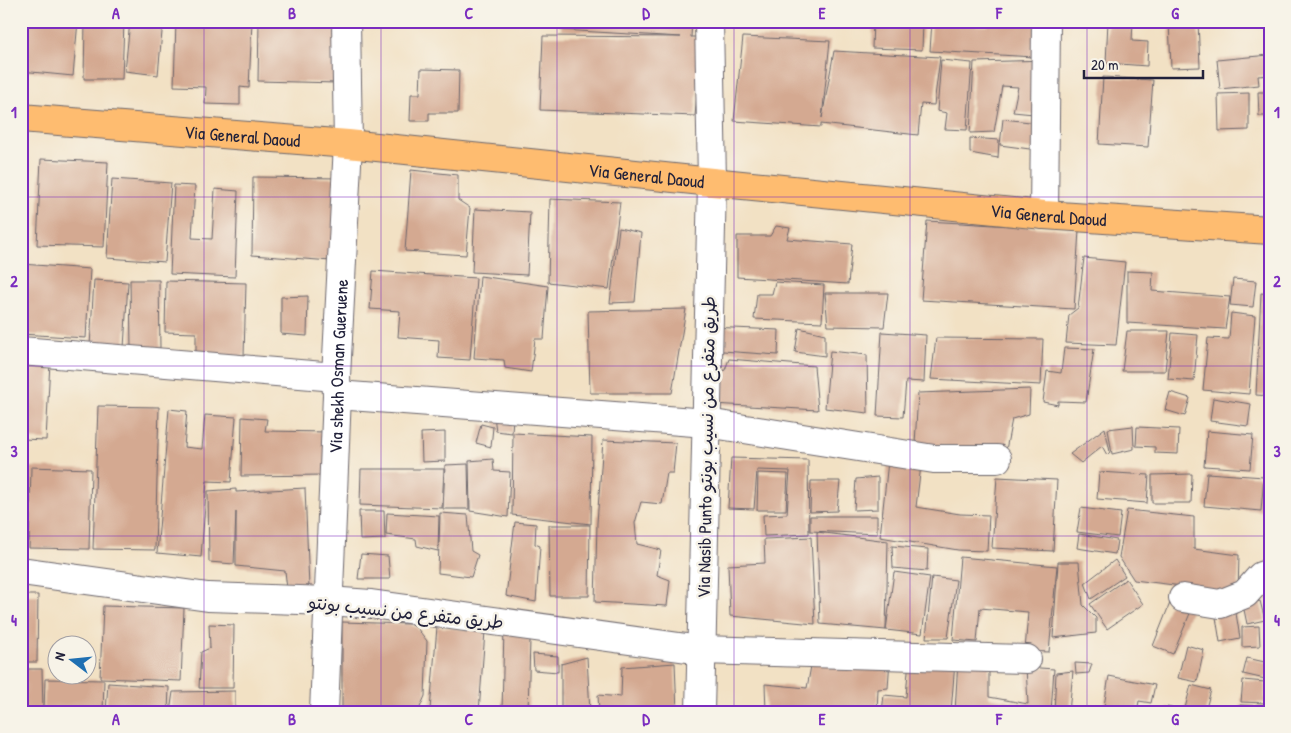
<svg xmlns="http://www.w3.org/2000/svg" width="1291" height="733" font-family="'Patrick Hand','Playpen Sans Arabic',sans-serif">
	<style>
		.building { fill: #d4a991 }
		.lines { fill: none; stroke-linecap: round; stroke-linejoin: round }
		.minor-casing { stroke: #6b656b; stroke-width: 30 }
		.major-casing { stroke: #6b656b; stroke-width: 30 }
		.minor { stroke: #fff; stroke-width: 28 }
		.major { stroke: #febc70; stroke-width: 28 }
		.grid { fill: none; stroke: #7b2cbf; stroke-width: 1; stroke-opacity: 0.55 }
		.labels { text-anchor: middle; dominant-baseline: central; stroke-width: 5; stroke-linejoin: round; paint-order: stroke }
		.street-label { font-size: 18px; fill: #22223b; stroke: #f7f3e8 }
		.neatline { fill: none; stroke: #7b2cbf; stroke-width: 2 }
		.grid-label { font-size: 16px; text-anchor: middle; font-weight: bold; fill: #7b2cbf }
	</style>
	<rect width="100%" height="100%" fill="#f7f3e8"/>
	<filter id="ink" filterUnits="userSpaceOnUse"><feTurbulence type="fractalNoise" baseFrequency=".02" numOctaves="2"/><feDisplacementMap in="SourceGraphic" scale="10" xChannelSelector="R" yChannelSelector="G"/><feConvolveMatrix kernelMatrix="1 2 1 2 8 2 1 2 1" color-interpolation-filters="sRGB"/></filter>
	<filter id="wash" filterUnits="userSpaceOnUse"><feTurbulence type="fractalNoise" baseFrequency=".0096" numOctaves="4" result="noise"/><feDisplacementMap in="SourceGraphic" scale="20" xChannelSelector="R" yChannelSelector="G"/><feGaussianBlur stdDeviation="1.12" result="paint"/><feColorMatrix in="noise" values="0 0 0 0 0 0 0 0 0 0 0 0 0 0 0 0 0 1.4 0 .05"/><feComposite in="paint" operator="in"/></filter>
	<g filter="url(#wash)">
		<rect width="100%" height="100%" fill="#f2e1c4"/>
		<g id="blocks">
			<path class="building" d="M21,21h57l-5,55 -52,-5z
				M85,21h39l-2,58h-38z
				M130,21h33l-5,54 -33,-4z
				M176,21h76l-3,67 -9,-1v18l-35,-1 1,-17 -32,-1z
				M259,21h79l-1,62 -79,-2z
				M562,21h130l-1,16h11l-7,79 -155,-6 3,-74 138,1 -120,-7z
				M873,21h50l-1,29 -50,-2z
				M932,21h27v4l29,1 1,-5h47l-2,36 -104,-6z
				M1108,21h25l-1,20 16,1 -1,24 -41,-3z
				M1169,21h29l2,46 -29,1z
				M743,37l87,4 -8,77 12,-67 106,6 -6,48 -13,-1 -3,31 -97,-11v3l-87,-6z
				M1269,55l1,20 -12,1 1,9 -39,4 -3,-29z
				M941,60l31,3 -5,67 -22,-1 2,-16 -10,-2z
				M1050,60l-6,55 -31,-3 5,-25 -16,-1 -8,46 -24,1 4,-71z
				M421,69l38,1 -1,43h-29v8h-19l1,-27h9z
				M1103,77l50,3 -5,67 -49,-3z
				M1258,92h12v24h-11z
				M1249,93v37l-30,1 -1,-37z
				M1003,119l36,4 -2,27 -37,-5z
				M970,138l29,2 -1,18 -28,-5z
				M41,159l67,3 -4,85 -67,-2z
				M411,170l47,5v25l12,8 -4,47 -61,-4z
				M253,177l88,1 -10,83 -79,-6z
				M112,179l59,4 -6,79 -58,-4z
				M174,185l21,1 -3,52 20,1 3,-50 23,2 -3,86 -65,-3z
				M550,199l70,3 -11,87 -61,-7z
				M475,209l55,3 -3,63 -55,-3z
				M927,221l152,9 -5,79 -153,-9z
				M776,226l14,2 -3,11 65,5 -4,40 -111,-7v-41h33z
				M619,228l22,5 -6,69 -25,1z
				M1084,258l41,4 -9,83 -50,-2 3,-28 9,-7z
				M21,264l69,5 -4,69 -65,-4z
				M373,271l103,7 -6,82 -32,-2 1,-18 -41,-3 2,-26 -30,-2z
				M1127,271l26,1 -1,19 78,6 -5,32 -98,-6z
				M480,276l68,10 -4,53h-9l-4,33 -26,-4 -1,-8 -30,-2z
				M1233,279l23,2 -3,26 -23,-2z
				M94,280l34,2 -4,66 -34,-2z
				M130,280h29l1,68 -29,1z
				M166,281l80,2 -2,73 -48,-1v-22l-31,-1z
				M775,282l49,3 -2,37 -68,-3 3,-25h15z
				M825,293h63l-4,34 -56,-1z
				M1261,293l9,1v102l-14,-1z
				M308,296l-1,40 -26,-2v-37z
				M686,309l-14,84h-82l-2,-82z
				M1231,313l24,3 -6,78 -46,-4 5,-52 21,1z
				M710,327l69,3 -1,25 -69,-5z
				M799,328l26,6v22l-30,-4z
				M1127,331h42l-4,40h-43z
				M882,332l44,3 -2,47 -18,-1 -3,36 -26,-1z
				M1172,333l26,2 -4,46 -26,-2z
				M936,338l107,1 -2,46 -110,-6z
				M1064,348l30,1 -8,53 -28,-1v4l-15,-3 4,-31 14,2z
				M830,351l37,4 1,58 -43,-5z
				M729,359l85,7 4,44 -105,-6 -2,-25 14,-9z
				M21,361l29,1 -4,78 -25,-1z
				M1030,389l-1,25 -17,5 -6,31 -91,-6 3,-51z
				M1170,392l20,6 -5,18 -20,-6z
				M1213,398l38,6 -3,22 -38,-5z
				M98,406l61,1 -4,143 -62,-1z
				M169,409l18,2 -3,36 18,2 3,-34 31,2 -5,65 -24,-1 -6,76 -44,-4z
				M494,416l19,1 -1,16 -16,-2z
				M242,417l25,2 -2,12 64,1 -2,43 -86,1z
				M481,424l12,3 -2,20 -15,-4z
				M1133,426l1,23 -22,5 -4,-25z
				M1137,427l42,2 -1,25 -23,-1v-6l-19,-1z
				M1105,428l5,24 -3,3 -5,-9 -21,17 -11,-9z
				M1207,431l46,4 -3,34 -46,-3z
				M445,432v29l-23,1 -1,-29z
				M513,433l79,4 -1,87 -79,-9z
				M603,440l73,3 -3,30h-6l-5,31 -21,-2 -6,21 2,21 24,6 -4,25 13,5 -3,26 -72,-4 2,-79z
				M731,458l77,2 1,74 -45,2 -1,-21 24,-1 3,-43 -33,-1 -3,39 -26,-1z
				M493,459l1,12 16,1 -2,45 -38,-6 -1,-50z
				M888,461l33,4 -5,42 44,7 29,1 -2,36 -29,-1 -78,-13z
				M468,464l1,45h-26l2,-44z
				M31,467l60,2 -2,80 -60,-1z
				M361,469h83l-2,39 -82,-3z
				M21,470h4l-2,81h-2z
				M1099,472l50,3 -2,28 -50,-4z
				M758,473l30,1 -2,36h-29z
				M1207,473l57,4 -3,34 -57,-5z
				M1192,474l-1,29h-39v-28z
				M878,477v32l-24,1 2,-31z
				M997,477l60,3 -4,71 -61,-3z
				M811,481h29l-3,30 -27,1z
				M305,488l4,100 -22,1 -2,-18 -49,-5v-54l-2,52 -25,-2 -1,-71 28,-2v3z
				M1268,494l2,1v19h-3z
				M1081,508l40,5 -3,24 -41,-5z
				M1127,510l67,7v32l45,6 -1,38 -104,-13 -15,-23z
				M359,511h25l1,28 -25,1z
				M387,513l52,3 -1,35 -21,-5 -1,-7 -30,-4z
				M440,513l28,2 3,36 7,4 -7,22 -33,-4z
				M810,516h67v18l-67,-3z
				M515,522l21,2 -1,20 5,2 -4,56 -30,-6z
				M549,525h41l-1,71h-39z
				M817,532l71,9 -2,89 -66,-6z
				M1079,534l38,6 -2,14 -38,-6z
				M811,537l4,87 -85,-8 -2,-51 37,-2 -1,-24z
				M892,546l36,3 -1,22 -34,-3z
				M361,554l27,2 2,23h-32z
				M960,557l97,9 -8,86 -24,-1 3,-39 -48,-4 -3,34 -24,-2z
				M1115,560l10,16 -34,23 -6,-16z
				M1058,562h21l4,43 13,13v15l-43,5z
				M894,572l36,5 -8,57 -36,-4z
				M932,577l24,3 -8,58h-22z
				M1126,579l17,25 -36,25 -17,-25z
				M1267,594h3v16l-1,1z
				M21,595h17l-1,67h-16z
				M1260,601l5,19 -18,4 -4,-19z
				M1170,603l21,8 -18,43 -20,-8z
				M103,606l81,2 -3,73 -81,-3z
				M1235,607l5,31 -20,4 -5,-31z
				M342,622l68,2 7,4 10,13 -2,55 -7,16h-76z
				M209,624l25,1 -1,63h-34l2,-36 9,-4z
				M1259,626l1,20 -18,1v-20z
				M437,627l48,4 -6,81 -49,-2z
				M504,628l26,12 -2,72h-26z
				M1267,631h3v21h-2z
				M1186,645l18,5 -7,32 -19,-4z
				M533,654l25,2v16l-24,-2z
				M813,655l77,4 -2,29 -10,1 -1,23h-111l-1,-28 42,4z
				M587,657l3,55h-29v-48z
				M909,658l46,4 -4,50h-69l2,-17 22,2z
				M1247,658l22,5 -4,16 -22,-5z
				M958,660h31v37l39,7 -2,-37 28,2 -3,43h-96z
				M675,663l2,49h-78l-1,-17 23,2 1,-30z
				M1075,663l17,1 -3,9 -13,1z
				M21,669h21l1,43h-22z
				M1073,671l-4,41h-15l2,-39z
				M1109,676l46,9 -4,18 -12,-2 -2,11h-34z
				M45,679l59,1 -1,32h-59z
				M1243,680l22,2v21l-24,-1z
				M108,683l61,4 -1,25h-62z
				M1191,685l20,5 -6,22h-21z
				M235,691v21h-65l3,-20z
				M1240,705l30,2v5h-31z
				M1167,707l16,4v1h-17z"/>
		</g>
	</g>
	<g filter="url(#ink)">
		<use href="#blocks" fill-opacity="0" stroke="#6b656b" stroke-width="1"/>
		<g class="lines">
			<g class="minor-casing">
				<g id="minor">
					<path d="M1044,215l2,-194"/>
					<path d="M21,351l315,26"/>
					<path d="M337,395l370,28 227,36h63"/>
					<path d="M21,571l187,26 120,4 43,3 330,46 326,9"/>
					<path d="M1183,598l37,6 25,-10 16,-18 9,-3"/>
					<path id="s1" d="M324,712l13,-317 -1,-18 12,-233 -2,-123"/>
					<path d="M700,712l12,-530 -3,-161"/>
				</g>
			</g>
			<g class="major-casing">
				<g id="major">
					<path id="s2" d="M21,118l327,26 364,38 332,33 226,15"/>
				</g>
			</g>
			<use href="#minor" class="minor"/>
			<use href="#major" class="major"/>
		</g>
	</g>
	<path class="grid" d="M204,21v691M381,21v691M557,21v691M734,21v691M910,21v691M1087,21v691M21,197h1249M21,366h1249M21,536h1249"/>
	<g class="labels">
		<g class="street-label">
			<text stroke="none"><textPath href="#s2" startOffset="222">Via General Daoud</textPath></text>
			<text stroke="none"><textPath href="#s2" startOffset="628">Via General Daoud</textPath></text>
			<text stroke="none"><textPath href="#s2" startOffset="1032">Via General Daoud</textPath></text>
			<text stroke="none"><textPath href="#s1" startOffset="346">Via shekh Osman Gueruene</textPath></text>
			<text transform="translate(706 447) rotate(-89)">Via Nasib Punto طريق متفرع من نسيب بونتو</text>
			<text transform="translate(406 612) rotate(6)">طريق متفرع من نسيب بونتو</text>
		</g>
	</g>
	<rect width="1291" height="733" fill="none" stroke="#f7f3e8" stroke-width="55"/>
	<g transform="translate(72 660) rotate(286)"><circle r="24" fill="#f7f3e8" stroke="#a29fa3"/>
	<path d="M0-4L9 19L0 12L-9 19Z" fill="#1f6fb2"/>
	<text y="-8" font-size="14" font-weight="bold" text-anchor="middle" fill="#22223b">N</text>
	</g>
	<path d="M1084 70v8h119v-8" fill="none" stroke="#22223b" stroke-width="2.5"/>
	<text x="1091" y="70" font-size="15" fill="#22223b" stroke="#f7f3e8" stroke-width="4" paint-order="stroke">20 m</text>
	<rect x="28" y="28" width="1236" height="678" class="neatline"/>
	<g class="grid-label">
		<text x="116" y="19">A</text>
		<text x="292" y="19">B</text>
		<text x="469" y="19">C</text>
		<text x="646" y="19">D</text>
		<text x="822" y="19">E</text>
		<text x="999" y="19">F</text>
		<text x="1175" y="19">G</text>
		<text x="14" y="118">1</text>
		<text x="1277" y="118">1</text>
		<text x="14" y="287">2</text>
		<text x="1277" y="287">2</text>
		<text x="14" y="457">3</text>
		<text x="1277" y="457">3</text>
		<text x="14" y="626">4</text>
		<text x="1277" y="626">4</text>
		<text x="116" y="725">A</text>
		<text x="292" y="725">B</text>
		<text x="469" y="725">C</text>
		<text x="646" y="725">D</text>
		<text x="822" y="725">E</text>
		<text x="999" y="725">F</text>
		<text x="1175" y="725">G</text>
	</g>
</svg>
